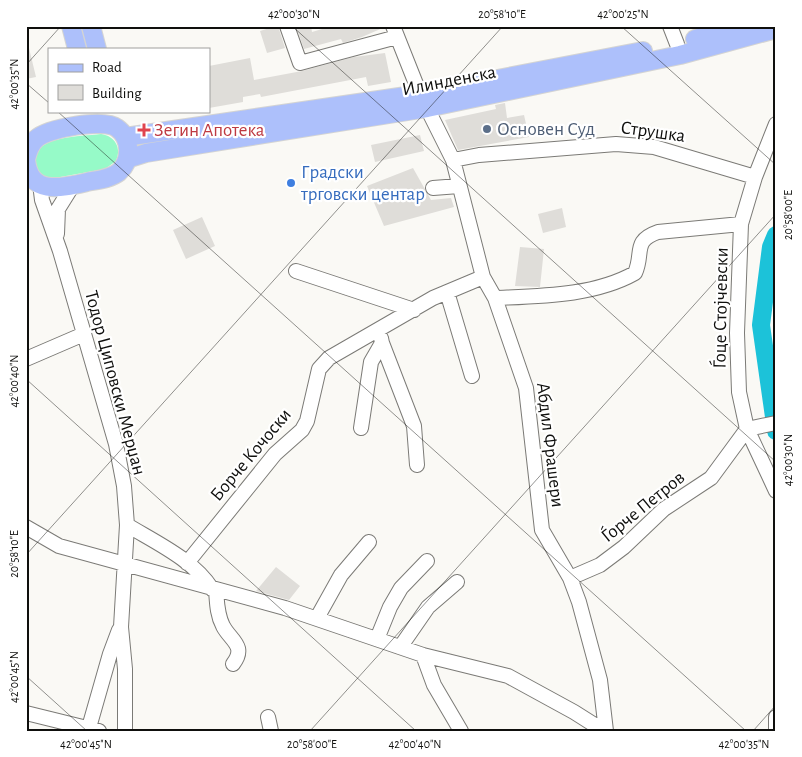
<svg xmlns="http://www.w3.org/2000/svg" width="802" height="757" font-family="'Alegreya Sans',sans-serif">
	<style>
		.green { fill: #96fac8 }
		.lines { fill: none; stroke-linecap: round; stroke-linejoin: round }
		.river { stroke: #1cc2d9; stroke-width: 18 }
		.building { fill: #dfddd9 }
		.minor-casing { stroke: #7b7a76; stroke-width: 16 }
		.major-casing { stroke: #d4d4d3; stroke-width: 20 }
		.minor { stroke: #fff; stroke-width: 14 }
		.major { stroke: #adc0fb; stroke-width: 18 }
		.ticks { fill: none; stroke: #0f0f0d; stroke-width: 1; stroke-opacity: 0.45 }
		.service-dot { fill: #5c6f8a; stroke: #fff; stroke-width: 2 }
		.health-dot { fill: #e0444e; stroke: #fff; stroke-width: 2 }
		.shop-dot { fill: #3f7fe0; stroke: #fff; stroke-width: 2 }
		.labels { text-anchor: middle; dominant-baseline: central; stroke-width: 4.5; stroke-linejoin: round; paint-order: stroke }
		.street-label { font-size: 19px; fill: #0f0f0d; stroke: #fff }
		.service-label { font-size: 19px; fill: #4e5e75; stroke: #fff; text-anchor: start }
		.health-label { font-size: 19px; fill: #be3a42; stroke: #fff; text-anchor: start }
		.shop-label { font-size: 19px; fill: #366cbe; stroke: #fff; text-anchor: start }
		.neatline { fill: none; stroke: #0f0f0d; stroke-width: 2 }
		.ticks-label { font-size: 12px; text-anchor: middle; fill: #0f0f0d }
	</style>
	<rect width="100%" height="100%" fill="#faf9f5"/>
	<path class="green" d="M101,134c14,2 21,14 15,27l-11,8 -56,10 -9,-3 -8,-16c7,-25 47,-23 69,-26z"/>
	<g class="lines">
		<path class="river" d="M776,235l-5,12 -10,78 15,106"/>
	</g>
	<path class="building" d="M276,26h2l7,22 -18,5 -7,-22z
		M296,26h15l1,6 20,-6 53,1 -23,10 -19,6 -2,-4 -37,10z
		M26,48h3l7,29 -10,2z
		M385,53l6,29 -23,4 -2,-9 -105,20 -1,-3 -17,3v5l-34,6v-42l41,-8 4,22 48,-9 52,-14z
		M505,103l2,15 17,-3 5,22 -71,13 -13,-30 51,-11 -1,-4z
		M420,135l4,16 -49,11 -4,-17z
		M413,168l18,32 20,-2 3,9 -70,19 -17,-40z
		M562,208l4,19 -23,6 -5,-19z
		M202,217l13,29 -29,13 -13,-29z
		M520,247l24,2 -4,38 -25,-1z
		M276,567l24,19 -11,14 -33,-9z"/>
	<g class="lines">
		<g class="minor-casing">
			<path id="minor" d="M287,26l13,37 97,-26
				M393,26l27,68 33,66 30,117 12,21 31,90 16,142 28,48 9,24 21,78 6,51
				M670,26l7,18
				M776,124l-21,53 -14,47 -4,109 2,59 8,37 29,62
				M453,160l26,-5 137,-11 38,3 101,30
				M40,184l2,16 18,51 56,193 8,42 3,39 -6,102 4,42v62
				M433,188l26,-2
				M57,234l1,-25 15,-24
				M296,271l118,39
				M447,292l25,84
				M495,298c46,-2 99,-2 140,-25 9,-20 -3,-32 23,-41l83,-8
				M382,343l32,83 3,39
				M26,359l58,-25
				M361,428l10,-66 11,-19 -1,-5
				M747,429l29,-6
				M127,525c28,17 67,35 85,64
				M26,527l33,19 226,62 138,47 85,21 66,36 30,19
				M187,563l88,-109 27,-24 5,-9 12,-52 10,-11 104,-60 50,-21
				M570,578l30,-13 24,-18 40,-38 47,-31 36,-49
				M216,590c1,12 1,25 7,36 7,14 24,20 10,38
				M317,618l24,-43 28,-33
				M377,639l13,-32 11,-19 26,-27
				M401,646l27,-39 29,-25
				M423,655l11,30 27,46
				M26,713l73,18
				M268,717l3,14
				M88,731l22,-77 9,-24
				M776,731v-14"/>
		</g>
		<g class="major-casing">
			<path id="major" d="M71,26l6,23
				M91,26l6,23
				M695,39l43,-13
				M125,137l295,-43 223,-43
				M26,159c2,-8 4,-15 10,-20 12,-11 68,-21 81,-11 14,10 15,32 2,44 -9,7 -22,8 -32,10 -26,6 -57,14 -61,-22
				M127,159l19,-6 281,-45 253,-53 96,-26"/>
		</g>
		<use href="#minor" class="minor"/>
		<use href="#major" class="major"/>
	</g>
	<path class="ticks" d="M292,26l484,436M621,26l155,139M26,65l35,-39M26,83l23,20M57,111l689,620M26,379l390,352M26,555l477,-529M26,676l61,55M310,731l466,-517M753,731l23,-26"/>
	<circle class="service-dot" cx="487" cy="129" r="5"/>
	<path class="health-dot" d="M141.5 122.5h5v5h5v5h-5v5h-5v-5h-5v-5h5z"/>
	<circle class="shop-dot" cx="291" cy="183" r="5"/>
	<g class="labels">
		<g class="street-label">
			<text transform="translate(449 81) rotate(-11)">Илинденска</text>
			<text transform="translate(653 132) rotate(8)">Струшка</text>
			<text transform="translate(721 308) rotate(-89)">Ѓоце Стојчевски</text>
			<text transform="translate(115 383) rotate(75)">Тодор Циповски Мерџан</text>
			<text transform="translate(550 445) rotate(83)">Абдил Фрашери</text>
			<text transform="translate(251 455) rotate(-50)">Борче Кочоски</text>
			<text transform="translate(643 507) rotate(-39)">Ѓорче Петров</text>
		</g>
		<g class="service-label">
			<text x="497" y="129">Основен Суд</text>
		</g>
		<g class="health-label">
			<text x="154" y="130">Зегин Апотека</text>
		</g>
		<g class="shop-label">
			<text x="301" y="172">Градски<tspan x="301" dy="22">трговски центар</tspan></text>
		</g>
	</g>
	<rect width="802" height="757" fill="none" stroke="#ffffff" stroke-width="55"/>
	<rect x="48" y="48" width="162" height="65" fill="#ffffff" stroke="#9f9f9e"/>
	<rect x="58" y="64" width="25" height="8" fill="#adc0fb" stroke="#9f9f9e"/>
	<text x="92" y="72" font-size="15" fill="#0f0f0d">Road</text>
	<rect x="58" y="85" width="25" height="15" fill="#dfddd9" stroke="#9f9f9e"/>
	<text x="92" y="98" font-size="15" fill="#0f0f0d">Building</text>
	<rect x="28" y="28" width="746" height="702" class="neatline"/>
	<g class="ticks-label">
		<text x="294" y="18">42°00'30"N</text>
		<text x="502" y="18">20°58'10"E</text>
		<text x="623" y="18">42°00'25"N</text>
		<text transform="translate(14 84) rotate(-90)" y="4">42°00'35"N</text>
		<text transform="translate(788 215) rotate(-90)" y="4">20°58'00"E</text>
		<text transform="translate(14 381) rotate(-90)" y="4">42°00'40"N</text>
		<text transform="translate(788 460) rotate(-90)" y="4">42°00'30"N</text>
		<text transform="translate(14 554) rotate(-90)" y="4">20°58'10"E</text>
		<text transform="translate(14 677) rotate(-90)" y="4">42°00'45"N</text>
		<text x="86" y="748">42°00'45"N</text>
		<text x="312" y="748">20°58'00"E</text>
		<text x="415" y="748">42°00'40"N</text>
		<text x="744" y="748">42°00'35"N</text>
	</g>
</svg>
